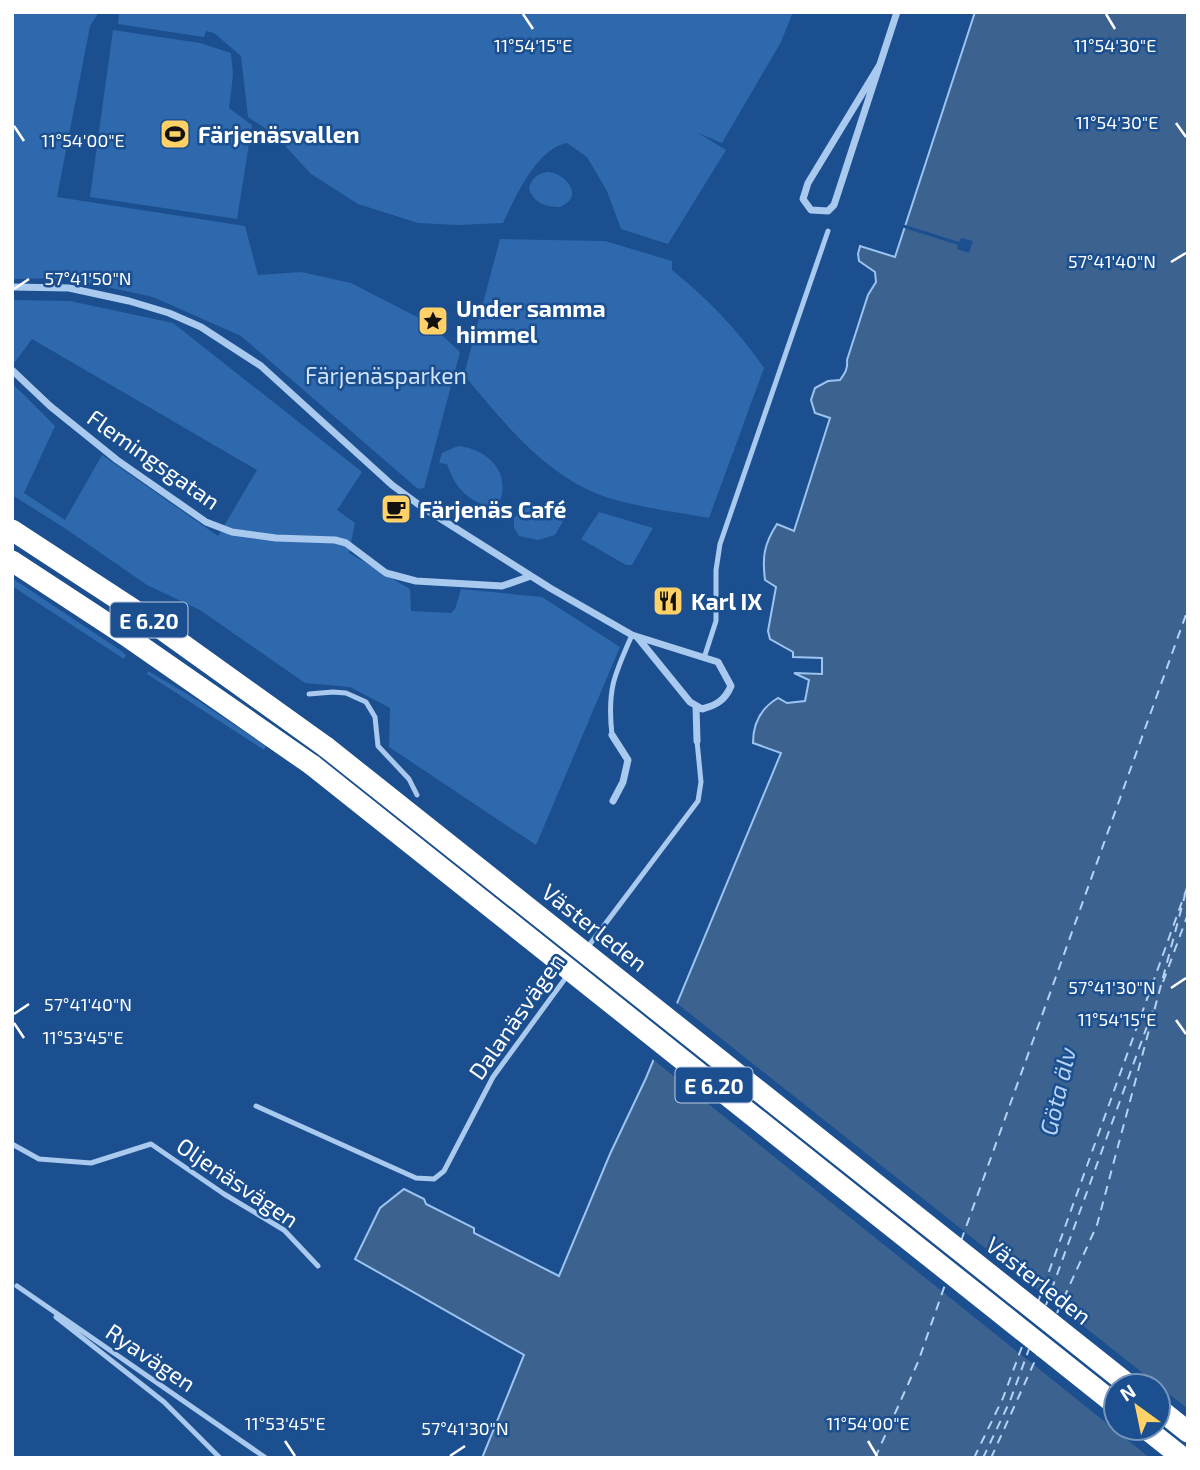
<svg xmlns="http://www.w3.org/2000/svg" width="1200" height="1470" font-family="'Exo 2',sans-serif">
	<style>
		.green { fill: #2e69ad }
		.water { fill: #3c6290; stroke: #9cc4f0; stroke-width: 2; fill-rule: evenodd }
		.pier { fill: #1b4f8f; fill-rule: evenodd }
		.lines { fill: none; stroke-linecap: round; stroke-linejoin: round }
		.ferry { stroke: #b5d3f5; stroke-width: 2; stroke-dasharray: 9 7; stroke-linecap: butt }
		.lane { stroke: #a9c9ee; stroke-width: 5 }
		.street { stroke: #a9c9ee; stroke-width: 7 }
		.highway { stroke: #fff; stroke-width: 21 }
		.highway-bridge { stroke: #fff; stroke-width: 21 }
		.ticks { fill: none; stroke: #fff; stroke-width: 2.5 }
		.labels { text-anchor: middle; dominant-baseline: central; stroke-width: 5; stroke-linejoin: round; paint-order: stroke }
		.shield { fill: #1b4f8f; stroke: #bbcadd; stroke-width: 2 }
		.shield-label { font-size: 21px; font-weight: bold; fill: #fff }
		.poi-label { font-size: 23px; font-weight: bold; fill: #fff; stroke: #1b4f8f; text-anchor: start }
		.park-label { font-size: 23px; fill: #cfe3fa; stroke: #1b4f8f }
		.street-label { font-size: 23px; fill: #fff; stroke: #1b4f8f }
		.water-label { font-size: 24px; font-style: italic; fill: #b5d3f5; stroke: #1b4f8f }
		.ticks-label { font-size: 18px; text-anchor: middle; fill: #fff; stroke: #1b4f8f; stroke-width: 5; stroke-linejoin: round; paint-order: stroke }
	</style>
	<rect width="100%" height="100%" fill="#1b4f8f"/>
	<path class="green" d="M12,12h87l-9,14 -33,171 188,29 13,49 43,-3 50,11 78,40 31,29 -36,136 -6,1 -177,-153 -88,-39 -88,-19 -53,1z
		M119,12h674l-12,30 -59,101 -24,-10 28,17 -58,94 -47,-15 -14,-38 -20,-34 -20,-14c-31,6 -51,53 -64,80l-46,2 -39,-2 -60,-19 -47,-30 -36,-39 -27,-18 -7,-61 -27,-23 -8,-2 -2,6 -86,-13z
		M113,30l87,13 31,10 2,22 -4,33 23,17 -15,94 -147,-22z
		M549,172c19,3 35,25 11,35 -14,0 -26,-4 -31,-18 2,-11 9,-16 20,-17z
		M500,239l105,2 67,20v9c36,29 66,60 92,98l-55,150c-33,-6 -67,-10 -100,-20 -62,-20 -105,-75 -145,-123z
		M12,300l58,1 103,22 189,149 -25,38 18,13 -6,30 61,36 1,22 40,2 4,-4 6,-20 81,8 78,50 -84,198 -147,-98 1,-39 -40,-21 -45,-4 -105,-73 -53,-25 -84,-58 -51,-32v-112l43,43 -31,67 41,27 37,-65 116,81 39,-66 -225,-131 -20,27z
		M458,446c30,3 54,27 41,57l-11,4c-23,-9 -33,-20 -41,-43l-8,-1 3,-10z
		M533,505l12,1 17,8 1,7 -8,14 -17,5 -19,-4 -5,-8v-10l7,-8z
		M599,512l54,16 -21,37h-6l-45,-26z
		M12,578l108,72 6,5 -2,4 -112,-73z
		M148,671l46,27 72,48 -2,4 -117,-76z"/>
	<path class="water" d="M975,12h213v1446h-706l42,-103 -169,-96 25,-51 24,-19 20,10 2,5 48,24v5l85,43 51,-122 36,-76 135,-325 -28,-10c0,-19 8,-35 25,-45l9,5 18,-2 4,-21 -15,-7 28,1v-16l-29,-1v-5l-23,-13 -2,-8 8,-44 -11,-7c-3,-23 -1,-36 12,-56l17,7 36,-113 -15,-5 -4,-13 4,-12 13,-7 12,-1c5,-7 8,-11 7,-20l21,-65 8,-13 -1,-10 -16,-11 -1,-7 2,-8 35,11zM1116,1386h42v42h-42z"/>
	<path class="pier" d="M902,224l57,18 2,-4 12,3 -4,12 -12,-4 1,-4 -57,-18z
		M674,1001l514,408v49h-38l-499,-400zM1116,1386h42v42h-42z"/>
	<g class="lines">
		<path class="ferry" d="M1163,982l25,-68
			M961,1241l227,-632
			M1038,1302l150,-417
			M1046,1305l108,-298
			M1057,1313l40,-88 88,-330
			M875,1458l43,-96 28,-80
			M974,1458l29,-60 20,-54
			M983,1458l27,-57 19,-52
			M991,1458l47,-104"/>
		<path class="lane" d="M704,658l12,-37v-51l4,-26 108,-313
			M309,694l24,-2 13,1 20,9 9,15 3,29 31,33 8,16
			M612,735c-5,-45 2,-60 20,-100
			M587,948l111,-147 3,-19 -4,-41
			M256,1106l160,72 18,1 10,-8 49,-94 74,-101
			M12,1144l27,15 52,4 60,-19 73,50 60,36 34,36
			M17,1286l249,172
			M56,1317l108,85 56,56"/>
		<path class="street" d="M879,66l-71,117 -5,16 8,11 17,1 6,-6 63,-193
			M12,287l57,1 60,13 40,12 32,14 60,39 131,119 30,22 128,81 82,47 86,27 13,24c-6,14 -14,19 -29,23l-12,-7 -52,-64
			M12,370l38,36 67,54 89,62 26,10 44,6 59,2 11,3 40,30 30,8 86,5 29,-10
			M696,706l1,35
			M612,735l16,25 -5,22 -10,19"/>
		<path class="highway" d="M12,530l127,83 187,134
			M12,561l113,74 187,130
			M1158,1408l30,24
			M1145,1428l38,30"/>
		<path class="highway-bridge" d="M326,747l804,639
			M312,765l804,640"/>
	</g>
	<path class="ticks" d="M523,14l10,15M1106,14l9,15M1176,123l10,14M14,126l10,15M1171,262l15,-9M14,289l15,-10M1171,988l15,-10M14,1014l15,-10M1176,1020l10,14M14,1023l10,15M285,1441l10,15M868,1441l9,15M450,1456l15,-10"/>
	<defs>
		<g id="stadium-square" transform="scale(1.575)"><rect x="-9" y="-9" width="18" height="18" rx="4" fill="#ffd166" stroke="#1b4f8f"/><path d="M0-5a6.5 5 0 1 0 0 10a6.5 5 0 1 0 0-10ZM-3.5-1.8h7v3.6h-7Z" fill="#111"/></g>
		<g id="sight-square" transform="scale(1.575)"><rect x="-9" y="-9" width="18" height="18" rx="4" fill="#ffd166" stroke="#1b4f8f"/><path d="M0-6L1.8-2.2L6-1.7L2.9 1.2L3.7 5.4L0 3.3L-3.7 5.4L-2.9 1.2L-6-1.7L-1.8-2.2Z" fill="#111"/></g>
		<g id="cafe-square" transform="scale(1.575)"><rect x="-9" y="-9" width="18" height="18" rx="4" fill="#ffd166" stroke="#1b4f8f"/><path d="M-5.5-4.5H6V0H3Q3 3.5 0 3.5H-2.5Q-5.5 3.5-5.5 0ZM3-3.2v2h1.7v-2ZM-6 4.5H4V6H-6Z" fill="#111"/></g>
		<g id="restaurant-square" transform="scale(1.575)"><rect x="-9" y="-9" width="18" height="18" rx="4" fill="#ffd166" stroke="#1b4f8f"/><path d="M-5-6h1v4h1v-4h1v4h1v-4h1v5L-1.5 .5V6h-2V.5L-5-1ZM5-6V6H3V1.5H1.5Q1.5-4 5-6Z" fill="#111"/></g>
	</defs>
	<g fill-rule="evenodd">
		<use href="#stadium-square" x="175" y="134"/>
		<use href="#sight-square" x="433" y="321"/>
		<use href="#cafe-square" x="396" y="509"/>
		<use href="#restaurant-square" x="668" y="601"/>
	</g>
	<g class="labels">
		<g class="shield">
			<rect x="110.5" y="602.5" width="77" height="35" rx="5"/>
			<rect x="675.5" y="1067.5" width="77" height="35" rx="5"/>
		</g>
		<g class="shield-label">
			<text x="149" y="620">E 6.20</text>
			<text x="714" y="1085">E 6.20</text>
		</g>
		<g class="poi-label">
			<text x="198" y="134">Färjenäsvallen</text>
			<text x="456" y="308">Under samma<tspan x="456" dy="26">himmel</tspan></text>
			<text x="419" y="509">Färjenäs Café</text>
			<text x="691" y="601">Karl IX</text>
		</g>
		<g class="park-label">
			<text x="386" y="375">Färjenäsparken</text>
		</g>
		<g class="street-label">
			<text transform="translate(154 459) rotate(35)">Flemingsgatan</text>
			<text transform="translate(595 927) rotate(38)">Västerleden</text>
			<text transform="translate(516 1016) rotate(-55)">Dalanäsvägen</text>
			<text transform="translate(238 1182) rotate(34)">Oljenäsvägen</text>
			<text transform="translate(1039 1280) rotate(38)">Västerleden</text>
			<text transform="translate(151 1357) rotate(34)">Ryavägen</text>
		</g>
		<g class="water-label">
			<text transform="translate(1057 1091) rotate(-77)">Göta älv</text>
		</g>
	</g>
	<g class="ticks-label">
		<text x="533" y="52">11°54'15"E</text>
		<text x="1115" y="52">11°54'30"E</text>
		<text x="1117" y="129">11°54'30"E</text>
		<text x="83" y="147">11°54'00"E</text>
		<text x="1112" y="268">57°41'40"N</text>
		<text x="88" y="285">57°41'50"N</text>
		<text x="1112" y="994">57°41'30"N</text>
		<text x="88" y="1011">57°41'40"N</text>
		<text x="1117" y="1026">11°54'15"E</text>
		<text x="83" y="1044">11°53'45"E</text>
		<text x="285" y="1430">11°53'45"E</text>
		<text x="868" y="1430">11°54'00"E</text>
		<text x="465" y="1435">57°41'30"N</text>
	</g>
	<rect width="1200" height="1470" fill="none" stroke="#ffffff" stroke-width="28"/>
	<g transform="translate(1137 1407) rotate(327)"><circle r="33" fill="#1b4f8f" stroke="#7695bc" stroke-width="2"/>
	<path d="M0-5L12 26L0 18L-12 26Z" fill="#ffd166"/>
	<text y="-10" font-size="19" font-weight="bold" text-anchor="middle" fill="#ffffff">N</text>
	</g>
</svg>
